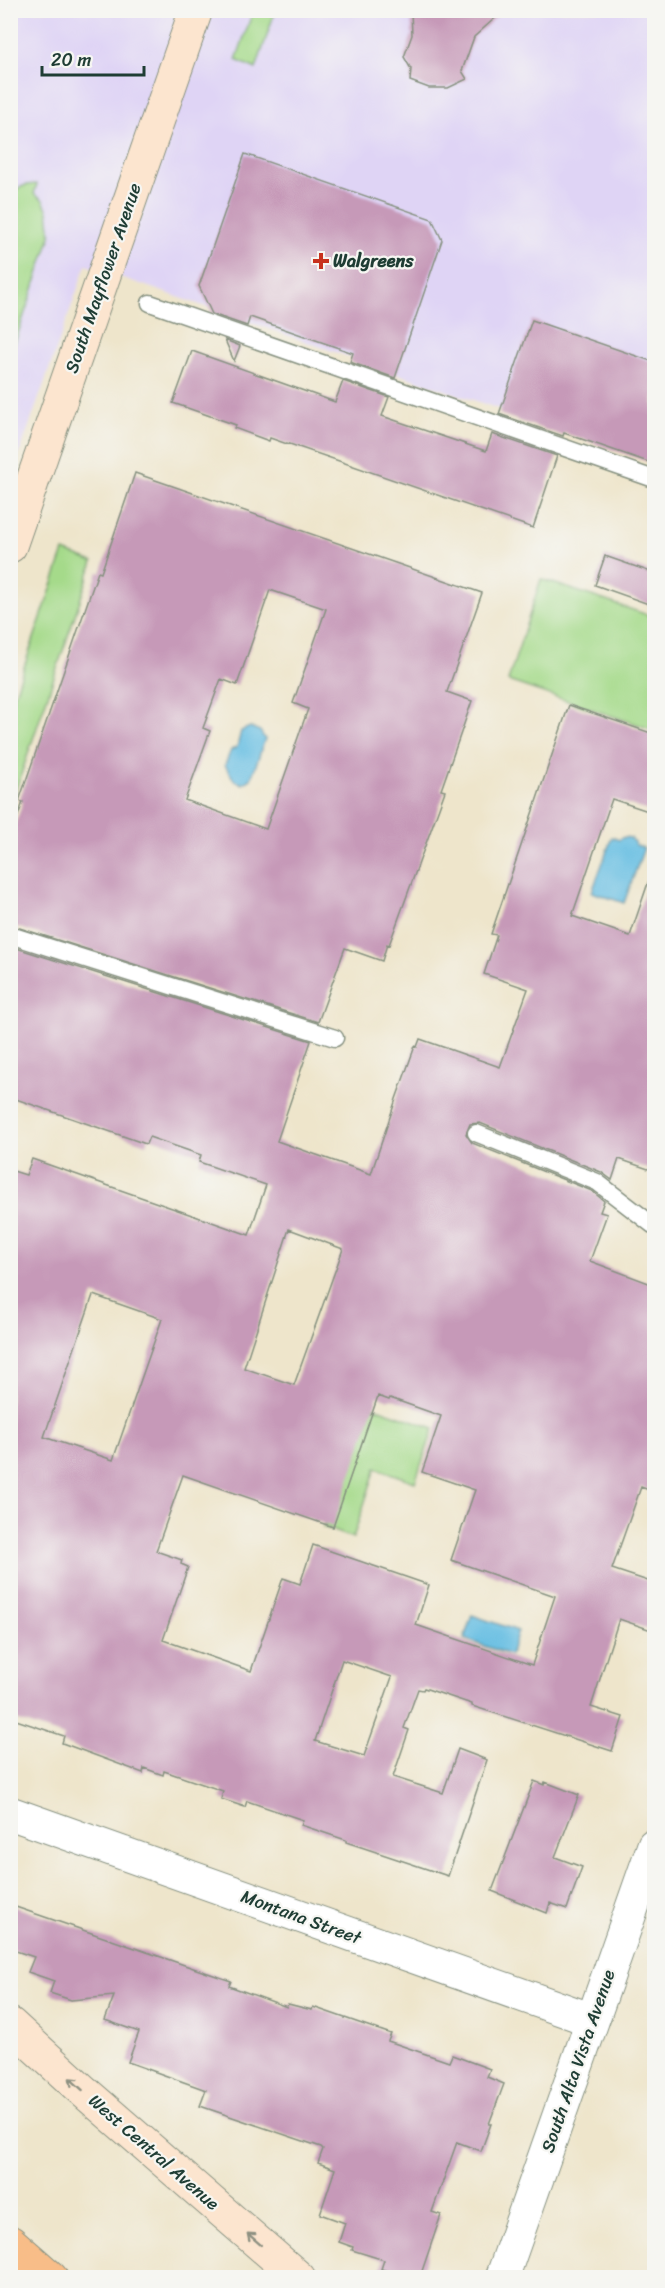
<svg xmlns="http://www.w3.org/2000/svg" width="665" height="2288" font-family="Sriracha,sans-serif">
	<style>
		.built { fill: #dfd4f5 }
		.green { fill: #a5da8a; stroke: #628c5f; stroke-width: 1.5 }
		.water { fill: #65bde2; stroke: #427d8b; stroke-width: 1.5 }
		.building { fill: #c699b8; fill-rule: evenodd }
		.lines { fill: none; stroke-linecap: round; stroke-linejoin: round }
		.lane-casing { stroke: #869180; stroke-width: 19 }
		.street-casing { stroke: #869180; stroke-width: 35 }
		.secondary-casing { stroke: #869180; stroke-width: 35 }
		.highway-casing { stroke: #869180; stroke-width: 35 }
		.lane { stroke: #fff; stroke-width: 16 }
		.street { stroke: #fff; stroke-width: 33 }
		.secondary { stroke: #fce5cf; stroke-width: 33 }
		.highway { stroke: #f8bd88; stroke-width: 33 }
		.oneway { stroke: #8e9182 }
		.poi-dot { fill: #c8321e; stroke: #f6f6f2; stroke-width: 2 }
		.labels { text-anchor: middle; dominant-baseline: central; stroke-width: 4.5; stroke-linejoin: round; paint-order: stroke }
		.poi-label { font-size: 18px; font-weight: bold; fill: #1f3d34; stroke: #f6f6f2; text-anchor: start }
		.street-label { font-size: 18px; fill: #1f3d34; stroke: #f6f6f2 }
	</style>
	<rect width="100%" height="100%" fill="#f6f6f2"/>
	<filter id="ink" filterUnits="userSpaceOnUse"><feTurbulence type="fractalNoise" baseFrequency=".0167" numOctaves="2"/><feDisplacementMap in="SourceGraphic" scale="12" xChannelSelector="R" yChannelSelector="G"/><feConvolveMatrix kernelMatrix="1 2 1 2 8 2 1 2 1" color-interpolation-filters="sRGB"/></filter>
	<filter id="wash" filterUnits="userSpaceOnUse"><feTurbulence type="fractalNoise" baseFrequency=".008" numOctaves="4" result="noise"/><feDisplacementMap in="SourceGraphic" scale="24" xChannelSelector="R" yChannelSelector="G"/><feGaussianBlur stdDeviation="1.35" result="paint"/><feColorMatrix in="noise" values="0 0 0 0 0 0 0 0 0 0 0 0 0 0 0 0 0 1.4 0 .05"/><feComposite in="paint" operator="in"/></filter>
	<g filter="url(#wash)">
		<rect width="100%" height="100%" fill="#eee5cb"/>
		<path class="built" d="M11,11h643v452l-568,-198 -75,212z"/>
		<path class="green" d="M253,11h22l-19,58 -20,-9z
			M37,184l-3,10 9,6 5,11 3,25 -40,118v-163l15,-6z
			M64,551l29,11 -82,242v-99z
			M541,579l113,38v113l-146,-49z
			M365,1404l69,24 -19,54 -39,-14 -23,70 -30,-11z"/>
		<path class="water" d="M250,727l10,4 5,8 -14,40 -8,5 -9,-4 -9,-15 6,-15 6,-3 4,-16z
			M612,837l7,3 5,-3 7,1 5,7 8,3 -20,55 -32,-11z
			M472,1615l46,16 -8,24 -46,-16z"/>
		<g id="blocks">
			<path class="building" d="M411,10h93l-30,27 -12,34 5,8 -19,9h-19l-19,-7 1,-12 -7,-12 8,-22z
				M245,154l187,65 10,21 -47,138 -45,-16 3,-9 -103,-36 -3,9 -35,-12 -13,-28z
				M532,320l122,42v102l-90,-31 -1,3 -64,-22z
				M225,340l15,6 -6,15z
				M192,351l143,51 8,-21 46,16 -7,19 104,35 6,-17 65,22 -24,72 -246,-85v1l-17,-6 -1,3 -35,-13 2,-3 -63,-22z
				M135,473l347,120 -35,99 25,9 -31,89 4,1 -56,154 -2,-1 -5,17 -37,-13 -27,74 -308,-97v-87l13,-36 -4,-1 79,-229 3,1zM270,590l56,19 -33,94 15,6 -42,120 -81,-29 25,-69 -7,-3 18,-49 16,6z
				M605,556l49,17v33l-59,-21z
				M569,705l85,29v79l-42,-14 -40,117 58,20 20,-59 4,1v293l-35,-12 -7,21 -11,-8 -121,-49 -10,1 -4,10 6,9 120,48 12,10 -4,11 7,2 -17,47 64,24v188l-5,17 -8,-3 -29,82 42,14v48l-35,-12 -28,88 32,10 -11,34 -140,-45v-2l-48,-16 -1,2 -5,-1 -14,39 5,2 -16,47 50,16 15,-44 29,11 -39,116 -102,-34v-2l-45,-15 2,-5 -56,-19 -2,6 -24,-8 2,-8 -59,-20 -1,4 -19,-7 -1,5 -81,-30 2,-7 -54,-18v-548l16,5 6,-16 217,76 17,-50 -67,-23 2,-7 -52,-18 -3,7 -136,-47v-151l301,95 -34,100 94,33 25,-75 19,-53 2,1 3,-8 80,28 28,-78 -44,-15 13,-39 -6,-1zM289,1229l54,20 -49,136 -50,-17zM93,1295l69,24 -49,141 -69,-23zM378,1396l11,4 1,-2 51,18 -19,56 53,18 -24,70 104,36 -23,69 -116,-40 13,-40 -116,-40 -13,39 -17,-6 -32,93 -88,-31 25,-73 -7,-3 1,-4 -26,-9 27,-76 150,52zM342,1660l50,17 -28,79 -49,-15z
				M534,1781l10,4 1,-3 34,13 -24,62 27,10 -15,42 -17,-6 -3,10 -55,-22z
				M10,1905l221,76 -2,5 58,21 1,-3 24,6 1,-3 78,27 -3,7 61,21 3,-7 38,14 -3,8 17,7 -15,40h2l-10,27 -24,-9 -25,70 9,3 -21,62h-14l-25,-8 3,-9 -32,-10 1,-3 -14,-5 6,-19 -25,-9 15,-45 -17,-6 5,-14 -2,-2 -121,-41 6,-16 -78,-28 11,-30 -34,-12 9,-24 -43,4 -21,-7 4,-12 -26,-9 6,-15 -24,-8z"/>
		</g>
	</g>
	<g filter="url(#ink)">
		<use href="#blocks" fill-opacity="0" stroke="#869180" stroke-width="1.5"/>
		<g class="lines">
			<g class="lane-casing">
				<path id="lane" d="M150,303l504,176
					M10,935l325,103
					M476,1133l121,49 57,44"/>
			</g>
			<g class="street-casing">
				<path id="street" d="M10,1813l582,207
					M502,2278l152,-433"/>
			</g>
			<g class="secondary-casing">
				<path id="secondary" d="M10,546l186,-536
					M10,2024l71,65 218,189"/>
			</g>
			<g class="highway-casing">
				<path id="highway" d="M10,2242l41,36"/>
			</g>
			<use href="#lane" class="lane"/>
			<use href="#street" class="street"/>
			<use href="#secondary" class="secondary"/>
			<use href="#highway" class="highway"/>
		</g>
		<defs><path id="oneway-shaft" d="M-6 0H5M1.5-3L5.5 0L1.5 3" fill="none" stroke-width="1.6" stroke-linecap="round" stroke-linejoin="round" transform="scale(1.5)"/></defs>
		<g class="oneway">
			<use href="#oneway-shaft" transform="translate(76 2084) rotate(-138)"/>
			<use href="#oneway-shaft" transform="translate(254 2239) rotate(-139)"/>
		</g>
	</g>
	<path class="poi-dot" d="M318 252h6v6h6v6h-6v6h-6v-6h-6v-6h6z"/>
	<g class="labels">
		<g class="poi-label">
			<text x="333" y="261">Walgreens</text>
		</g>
		<g class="street-label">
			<text transform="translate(103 278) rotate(-71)">South Mayflower Avenue</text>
			<text transform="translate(301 1917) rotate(20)">Montana Street</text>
			<text transform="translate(578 2061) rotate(-71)">South Alta Vista Avenue</text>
			<text transform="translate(154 2152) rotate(41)">West Central Avenue</text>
		</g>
	</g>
	<rect width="665" height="2288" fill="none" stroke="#f6f6f2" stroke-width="36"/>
	<path d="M42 66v9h102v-9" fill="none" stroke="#1f3d34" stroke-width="3"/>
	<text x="51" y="66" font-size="18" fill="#1f3d34" stroke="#f6f6f2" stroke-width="4.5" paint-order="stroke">20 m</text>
</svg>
